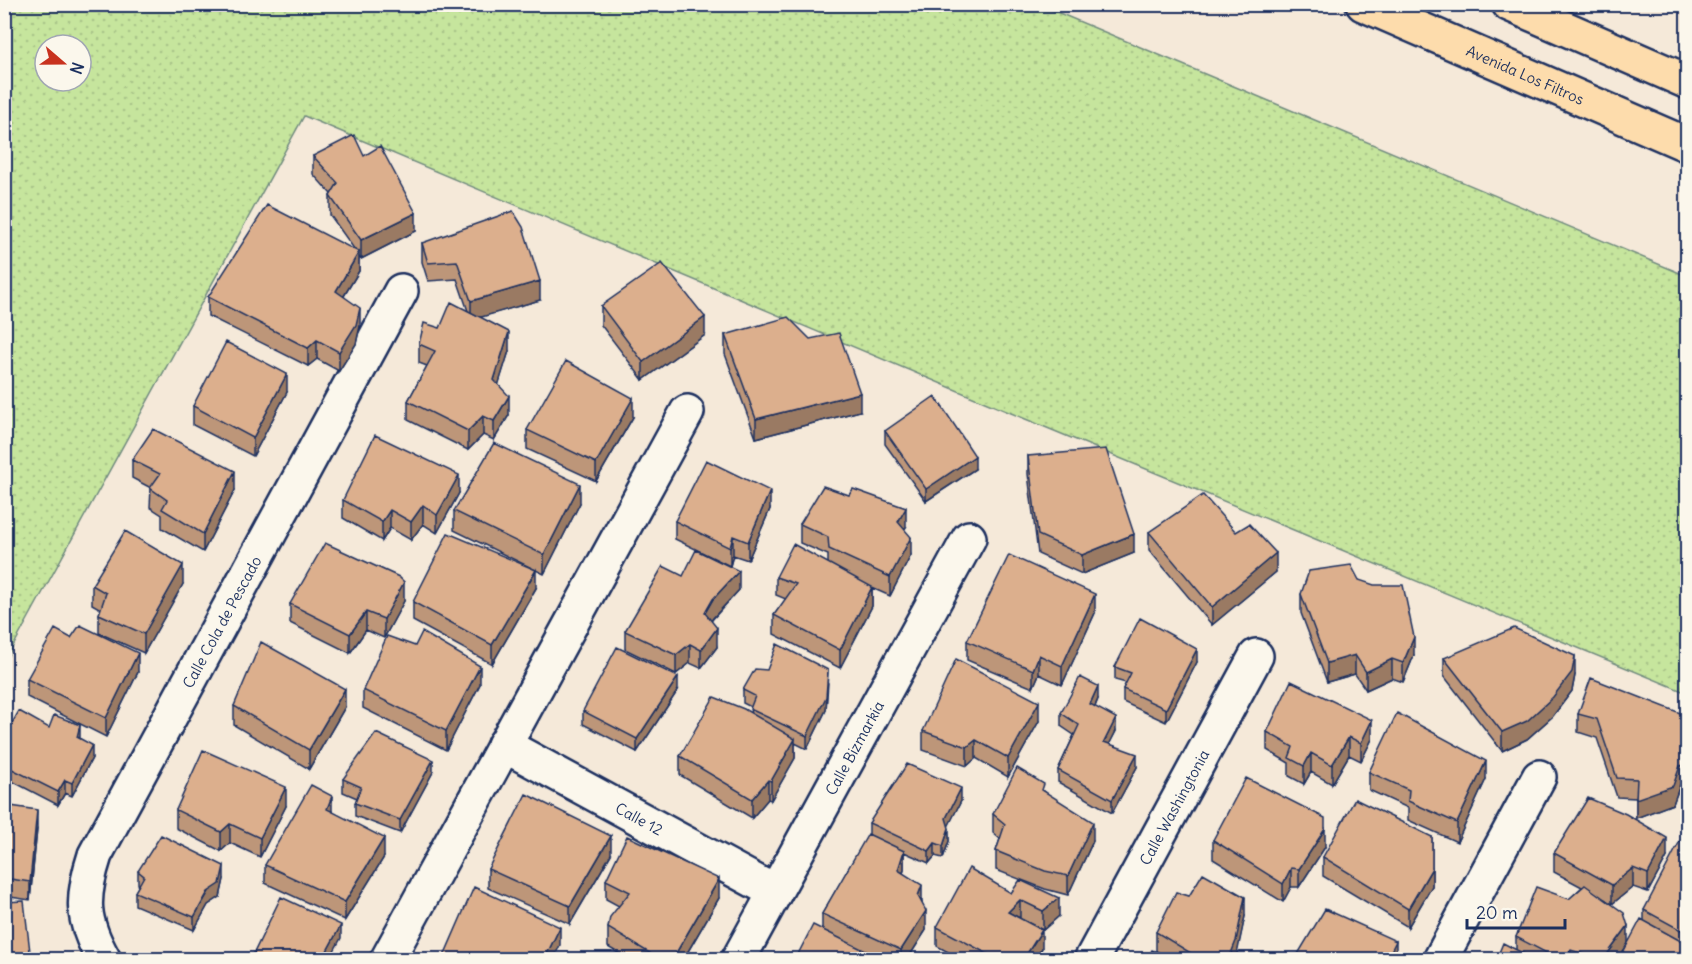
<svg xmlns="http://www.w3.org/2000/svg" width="1692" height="964" font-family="Delius,sans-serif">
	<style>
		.grass { fill: url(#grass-dots); stroke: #708a7e; stroke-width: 1.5; fill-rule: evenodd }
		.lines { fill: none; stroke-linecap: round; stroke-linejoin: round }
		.minor-casing { stroke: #1b2f5e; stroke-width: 38 }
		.major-casing { stroke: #1b2f5e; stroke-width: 38 }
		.minor { stroke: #fbf7ec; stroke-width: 33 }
		.major { stroke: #fddcac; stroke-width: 33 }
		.wall { fill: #bd9679; stroke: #1b2f5e; stroke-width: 1.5 }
		.shaded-wall { fill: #9a7a63; stroke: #1b2f5e; stroke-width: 1.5 }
		.building { fill: #dcaf8d; stroke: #1b2f5e; stroke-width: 1.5 }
		.labels { text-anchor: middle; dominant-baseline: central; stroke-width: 4.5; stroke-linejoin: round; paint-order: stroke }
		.street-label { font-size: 15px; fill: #1b2f5e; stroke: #fbf7ec }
	</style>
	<defs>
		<pattern id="grass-dots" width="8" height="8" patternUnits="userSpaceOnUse" patternTransform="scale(1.5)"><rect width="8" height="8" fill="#c6e59d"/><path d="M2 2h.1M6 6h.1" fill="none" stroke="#aac58a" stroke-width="1.8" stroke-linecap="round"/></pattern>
	</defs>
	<rect width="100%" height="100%" fill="#f5e9d9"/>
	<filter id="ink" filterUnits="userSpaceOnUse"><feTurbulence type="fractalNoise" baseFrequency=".0167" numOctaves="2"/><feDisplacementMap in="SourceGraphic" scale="12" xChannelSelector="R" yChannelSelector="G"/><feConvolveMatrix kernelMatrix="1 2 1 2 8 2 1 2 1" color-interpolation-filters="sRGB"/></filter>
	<g filter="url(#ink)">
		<path class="grass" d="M5,5h1035l647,271v417l-676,-280 -707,-297 -299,545zM45,45h36v36h-36z"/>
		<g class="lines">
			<g class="minor-casing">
				<g id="minor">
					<path id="s1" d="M504,745l271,147"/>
					<path id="s2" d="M104,960c-23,-41 -23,-62 -9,-105l306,-564"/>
					<path d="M387,960l300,-548"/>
					<path id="s3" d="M738,960l231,-422"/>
					<path id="s4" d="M1091,960l165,-304"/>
					<path d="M1440,960l99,-183"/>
				</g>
			</g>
			<g class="major-casing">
				<g id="major">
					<path id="s5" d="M1363,4l325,141"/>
					<path d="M1509,4l179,78"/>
				</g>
			</g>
			<use href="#minor" class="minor"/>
			<use href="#major" class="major"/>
		</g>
		<path class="wall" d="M313,156h51l52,75 -55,28 -2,-2v14l-15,25 16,30 -4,18 -17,27 -22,-12 -9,7 -100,-50v-19l147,-47 -25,-35v-19l1,-2 -18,-20z
			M422,243l118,57 -60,17 29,34 -11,34 11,30 -15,25 -11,-5 -15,15 -60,-30v-19l19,-35 -8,-3v-19l21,-16 28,-17 -11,-32 -29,2 -6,-19z
			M601,306l104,29 -62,45 -42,-55z
			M725,335l135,76 -104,27 -31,-84z
			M287,392l-34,64 -60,-31v-19z
			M633,417l-37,64 -69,-32v-19z
			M885,431l90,38 -49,32 -41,-57z
			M1028,456l106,97 -52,21 -44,-20 -10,-80z
			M132,460l103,30 -32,62 -41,-24v-13l-12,-8 1,-19 -19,-10z
			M459,493l-22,40 -14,-9 -12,16 -21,-12 -8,13 -39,-23v-18z
			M580,503l-36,71 -90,-44v-19z
			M770,509l-22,51 -15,-5 -3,11 -55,-27v-18z
			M800,524l106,3 -2,2 7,26 -21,41 -18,-8v18l-32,62 -66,-34v-19l12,-16 -10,-4v-18l52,-13v-9l-28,-12z
			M1149,532h87l40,40 -64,53 -63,-75z
			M683,576l56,14 -28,31 6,26 -16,21 -11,-5 -14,11 -51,-25v-18z
			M1359,580l55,75 -11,27 -11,-4 -26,12 -11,-16 -28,8 -26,-69v-19z
			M183,584l-39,69 -45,-20v-19l2,-5 -9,-5v-19z
			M536,588l-44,76 -79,-43v-19z
			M404,601l-20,37 -18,-8 -16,23 -60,-30v-19z
			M1095,613l-33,72 -23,-11 -6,14 -66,-28v-19z
			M71,638l67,34 -32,65 -79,-40v-18z
			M415,646l65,38 -34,66 -83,-42v-18z
			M1444,658l131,17 -3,16 -19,25 -26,23 -25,12 -58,-75z
			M1197,662l-31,60 -43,-20v-13l3,-6 -11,-3v-13z
			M828,683l-2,27 -19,39 -12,-6v15l-24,42 -3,-1 -16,19 -72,-43v-19l70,-43 1,-6 -8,-4v-13z
			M678,690l-41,62 -54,-28v-13z
			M1098,699l-3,8 21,24 -7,13 28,23 -25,46 -54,-31v-12l16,-35 -13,-9v-13z
			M234,706l111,1 -36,62 -75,-44z
			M1578,714l110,2v67l-8,2 -7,19 -37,14v-20l-19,-1 -20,-59 -19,-6z
			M1039,721l-31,56 -32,-19 -9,8 -44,-16v-19z
			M49,728l31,11 12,19 -20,38 -7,-3 -7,12 -54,-28v-40z
			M1267,732l105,7 -11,22 -12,-6 -17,29 -21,-12 -7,12 -15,-8v-13l-22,-13z
			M433,772l-33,61 -45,-17v-13l2,-5 -14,-6v-13z
			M1369,772l117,7 -29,63 -49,-22v-12l-39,-18z
			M1044,791l49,50 -25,54 -23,-6 -49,-19v-19l4,-12 -7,-6v-19z
			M961,801l-13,25 1,15 -6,17 -8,-2 -6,7 -25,-11v17l-1,4 19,30 4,27 -19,30h-112l27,-31v-15l47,-80v-11z
			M4,805l33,24 -7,71 -26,-4z
			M286,806l-26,51 -30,-14 -9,8 -45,-23v-18z
			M332,811l52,46 -39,63 -80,-37v-18z
			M1432,837v49l-24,41 -85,-51v-19z
			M1213,840l112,7 -26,40h-8l-8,15 -70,-43z
			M1688,846v114l-62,-13 -9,13h-121l20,-10v-13l53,-38 13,-12 -28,-15v-19l113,4 -19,35 -15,-5 -21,17 -6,-4 22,43 16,-22v-11z
			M611,854l-41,70 -82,-36v-19z
			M138,871l86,8 -4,18 -12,8 -14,25 -59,-25v-13l4,-7 -1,-1z
			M606,880l113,18 -36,62h-53l-22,-13v-19l11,-22 -13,-7z
			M1011,893l48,23 -16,14 -20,-10 19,28 -7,12h-72l-26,-14v-19z
			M1245,916l-10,44h-88l15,-6 -6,-3v-19z
			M1298,954h98l-3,6h-95z"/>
		<path class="shaded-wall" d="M416,213v18l-55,28v-19z
			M359,252v19l-23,38v-18z
			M540,281v19l-69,20v-19z
			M360,308v18l-4,18 -17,27v-19z
			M705,317v18l-62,45v-18z
			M509,332v19l-15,48v-19z
			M317,340v19l-9,7v-18z
			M287,374v18l-34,64v-18z
			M860,393v18l-104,27v-19z
			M509,396v19l-15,25v-19z
			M633,398v19l-37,64v-18z
			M483,416v19l-15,15v-19z
			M975,456v13l-49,32v-12z
			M235,471v19l-32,62v-18z
			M459,475v18l-22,40v-18z
			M580,484v19l-36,71v-19z
			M770,491v18l-22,51v-18z
			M423,505v19l-12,16v-18z
			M906,508v19l-8,14v-19z
			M390,510v18l-8,13v-19z
			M1134,534v19l-52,21v-19z
			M733,536v19l-3,11v-18z
			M911,537v18l-21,41v-19z
			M1276,553v19l-64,53v-18z
			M183,565v19l-39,69v-19z
			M536,570v18l-44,76v-19z
			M739,571v19l-26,28 -8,13v-18l8,-14z
			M404,582v19l-20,37v-19z
			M872,587v19l-32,62v-18z
			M1095,594v19l-33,72v-19z
			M366,612v18l-16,23v-19z
			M717,628v19l-16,21v-18z
			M1414,637v18l-11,27v-19z
			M690,644v19l-14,11v-19z
			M1197,649v13l-31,60v-13z
			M138,653v19l-32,65v-19z
			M1039,655v19l-6,14v-18z
			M1355,655v19l-28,8v-19z
			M1575,656v19l-3,16 -19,25 -26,23 -25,12v-19z
			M1392,659v19l-26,12v-18z
			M480,666v18l-34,66v-19z
			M828,670l-2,40 -19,39v-13z
			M678,677v13l-41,62v-13z
			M1098,686v13l-8,18v-13z
			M345,689v18l-36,62v-19z
			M1039,702v19l-31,56v-19z
			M1116,718v13l-12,24v-13z
			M1372,720v19l-11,22v-18z
			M80,725v13l-3,-1z
			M1349,737v18l-17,29v-19z
			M795,739v19l-24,42v-19z
			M976,740v18l-9,8v-19z
			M92,745v13l-20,38v-13z
			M1311,753v19l-7,12v-18z
			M1137,754v13l-25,46v-13z
			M433,760v12l-33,61v-13z
			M1486,761v18l-29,63v-19z
			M1688,764v19l-8,2 -7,19 -37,14v-19l44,-33z
			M65,780v13l-7,12v-13z
			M768,780v19l-16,19v-19z
			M286,787v19l-26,51v-19z
			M961,788v13l-15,30v-13z
			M332,796v18l-5,-5z
			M37,810v19l-7,71v-18z
			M1093,822v19l-25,54v-19z
			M230,824v19l-9,8v-19z
			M949,828v13l-6,17v-12z
			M1325,829v18l-26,40v-18z
			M611,836v18l-41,70v-18z
			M384,838v19l-39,63v-18z
			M1667,838v19l-19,35v-18z
			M935,843v13l-6,7v-12z
			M904,851v18l-6,20v-19z
			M224,866v13l-4,18 -12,8 -14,25v-13z
			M1291,868v19l-8,15v-18z
			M1432,868v18l-24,41v-18z
			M1633,868v19l-21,17v-19z
			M719,879v19l-36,62h-11z
			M922,885v18l-4,-7z
			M1245,897v19l-9,43 -6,1v-4z
			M1059,898v18l-16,14v-19z
			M1020,900v18l-12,-6z
			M926,911v19l-19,30h-6v-10z
			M341,925v13l-12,22h-7z
			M1628,926v18l-11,16h-14z
			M560,927v18l-7,15h-9z
			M1042,930v18l-7,12h-12z
			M1396,941v13l-3,6h-19l1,-3z
			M1571,950v10h-10z
			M1220,953v7h-6z"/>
		<path class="building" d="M354,135l10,21 16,-10 36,67 -55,27 -31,-44 8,-13 -25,-27z
			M267,205l92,47 -23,39 24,17 -4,17 -17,27 -22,-12 -9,8 -100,-51z
			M513,211l10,16 17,54 -69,20 -14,-40 -29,2 -6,-20z
			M662,263l43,54 -62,45 -42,-56z
			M451,302l58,30 -15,48 15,16 -15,25 -11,-5 -15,15 -60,-30 27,-50 -16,-7 5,-21 16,5z
			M788,317l22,22 29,-6 21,60 -104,26 -31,-84z
			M226,342l61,32 -34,64 -60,-32z
			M566,361l67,37 -37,65 -69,-33z
			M935,396l40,60 -49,33 -41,-58z
			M153,429l82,42 -32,63 -41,-25 5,-9 -17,-12 10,-14 -28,-14z
			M375,435l84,40 -22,40 -14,-10 -12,17 -21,-12 -8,12 -39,-22z
			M494,443l86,41 -36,71 -90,-44z
			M1106,449l28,85 -52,21 -44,-20 -10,-79z
			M706,460l64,31 -22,51 -15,-6 -3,12 -55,-27z
			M823,486l26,9 4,-6 53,19 -8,14 13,15 -21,40 -61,-28 -1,-12 -28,-13z
			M1203,495l33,37 13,-8 27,29 -64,54 -63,-75z
			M125,531l58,34 -39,69 -45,-20 7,-21 -14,-8z
			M448,533l88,37 -44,75 -79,-43z
			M325,543l74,34 5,5 -20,37 -18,-7 -16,22 -60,-30z
			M793,544l79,43 -32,63 -66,-35 22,-31 -20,-7z
			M696,550l43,21 -26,28 -8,14 12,15 -16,22 -11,-6 -14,11 -51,-24 38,-65 20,10z
			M1009,555l86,39 -33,72 -23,-11 -6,15 -66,-29z
			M1351,565l8,15 15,5h29l11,52 -11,26 -11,-4 -26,13 -11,-17 -28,8 -26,-69 8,-23z
			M1140,618l57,31 -31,60 -43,-20 8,-16 -16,-6z
			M80,625l58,28 -32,65 -79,-39 28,-50 16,9z
			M1514,628l61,28 -3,16 -19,25 -26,24 -25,11 -58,-74z
			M422,632l58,34 -34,65 -83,-41 24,-54 28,10z
			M261,642l84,47 -36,61 -75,-44z
			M777,644l51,26 -2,27 -19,39 -57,-27 5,-13 -12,-6 12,-21 12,1z
			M617,647l61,30 -41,62 -54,-28z
			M956,659l83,43 -31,56 -32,-18 -9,7 -44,-16z
			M1080,677l18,9 -8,18 26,14 -12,24 33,12 -25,46 -54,-30 21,-45 -18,-12z
			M1591,678l97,38v48l-8,2 -7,20 -37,13 1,-20 -20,-1 -20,-59 -19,-5z
			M1291,681l81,39 -11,23 -12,-6 -17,28 -21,-12 -7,13 -15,-8 4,-11 -26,-15z
			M714,697l30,12 51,30 -24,42 -3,-1 -16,19 -72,-43z
			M19,711l30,17 5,-13 26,10 -3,12 15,8 -20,38 -7,-3 -7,12 -54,-27v-28z
			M1397,713l89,48 -29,62 -49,-22 1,-11 -40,-18z
			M376,733l57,27 -33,60 -45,-17 6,-16 -18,-8z
			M203,750l83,37 -26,51 -30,-14 -9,8 -45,-22z
			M907,764l54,24 -15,30 3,10 -6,18 -8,-3 -6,8 -60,-28z
			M1017,768l27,16 -2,6 51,32 -25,54 -23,-5 -49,-20 9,-27 -12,-10z
			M1246,778l79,40v11l-26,40 -8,-1 -8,16 -70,-44z
			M311,785l21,11 -5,13 57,29 -39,64 -80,-37z
			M526,794l85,42 -41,70 -82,-37z
			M1588,798l38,16 41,24 -19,36 -15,-6 -21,17 -58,-32z
			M1355,799l77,38v31l-24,41 -85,-52z
			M4,805l33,5 -7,72 -26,-4z
			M868,834l36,17 -6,19 24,15 -4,11 8,15 -25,39 -79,-36z
			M161,835l63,31 -4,18 -12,8 -14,25 -59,-25 9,-16 -6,-5z
			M627,836l92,43 -47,81h-11l-53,-32 2,-11 20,-25 -24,-12z
			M1680,841l8,5v88l-44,-24z
			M969,868l42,25 9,-13 39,18 -16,13 -23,-11 -12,12 34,18 -19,30h-24l-62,-33z
			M1203,873l42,24 -9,44 -6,15 -10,-3 -6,7h-12l-46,-28 20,-40 13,4z
			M1585,885l39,28 4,13 -25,34 -32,-10 -10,10h-1l-44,-23 20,-50 33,12z
			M474,887l86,40 -16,33h-93l-7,-4z
			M281,897l60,28 -19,35h-69l-2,-1z
			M24,901l7,59h-27v-58z
			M1325,909l71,32 -5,10 -16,6 -1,3h-67l-9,-6z
			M1641,919l47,26v15h-69z
			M813,925l71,35h-89z
			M1503,943l33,17h-40z
			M1152,950l23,10h-28z"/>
	</g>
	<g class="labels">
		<g class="street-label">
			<text stroke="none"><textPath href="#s5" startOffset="177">Avenida Los Filtros</textPath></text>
			<text stroke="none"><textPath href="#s2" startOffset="375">Calle Cola de Pescado</textPath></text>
			<text stroke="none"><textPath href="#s3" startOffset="242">Calle Bizmarkia</textPath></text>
			<text stroke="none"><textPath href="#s4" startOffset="174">Calle Washingtonia</textPath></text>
			<text stroke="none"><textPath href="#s1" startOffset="154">Calle 12</textPath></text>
		</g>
	</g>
	<rect width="1692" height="964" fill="none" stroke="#fbf7ec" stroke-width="24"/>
	<rect x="12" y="12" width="1668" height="940" fill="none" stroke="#1b2f5e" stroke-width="2" filter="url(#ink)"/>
	<g transform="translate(63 63) rotate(110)"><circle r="28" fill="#fbf7ec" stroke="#a1a7b3" stroke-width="1.5"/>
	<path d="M0-4.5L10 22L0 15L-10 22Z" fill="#c8321e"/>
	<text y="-9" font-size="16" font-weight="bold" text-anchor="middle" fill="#1b2f5e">N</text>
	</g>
	<path d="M1467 919v9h98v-9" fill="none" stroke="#1b2f5e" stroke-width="3"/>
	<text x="1476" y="919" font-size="18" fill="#1b2f5e" stroke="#fbf7ec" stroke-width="4.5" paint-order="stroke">20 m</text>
</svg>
